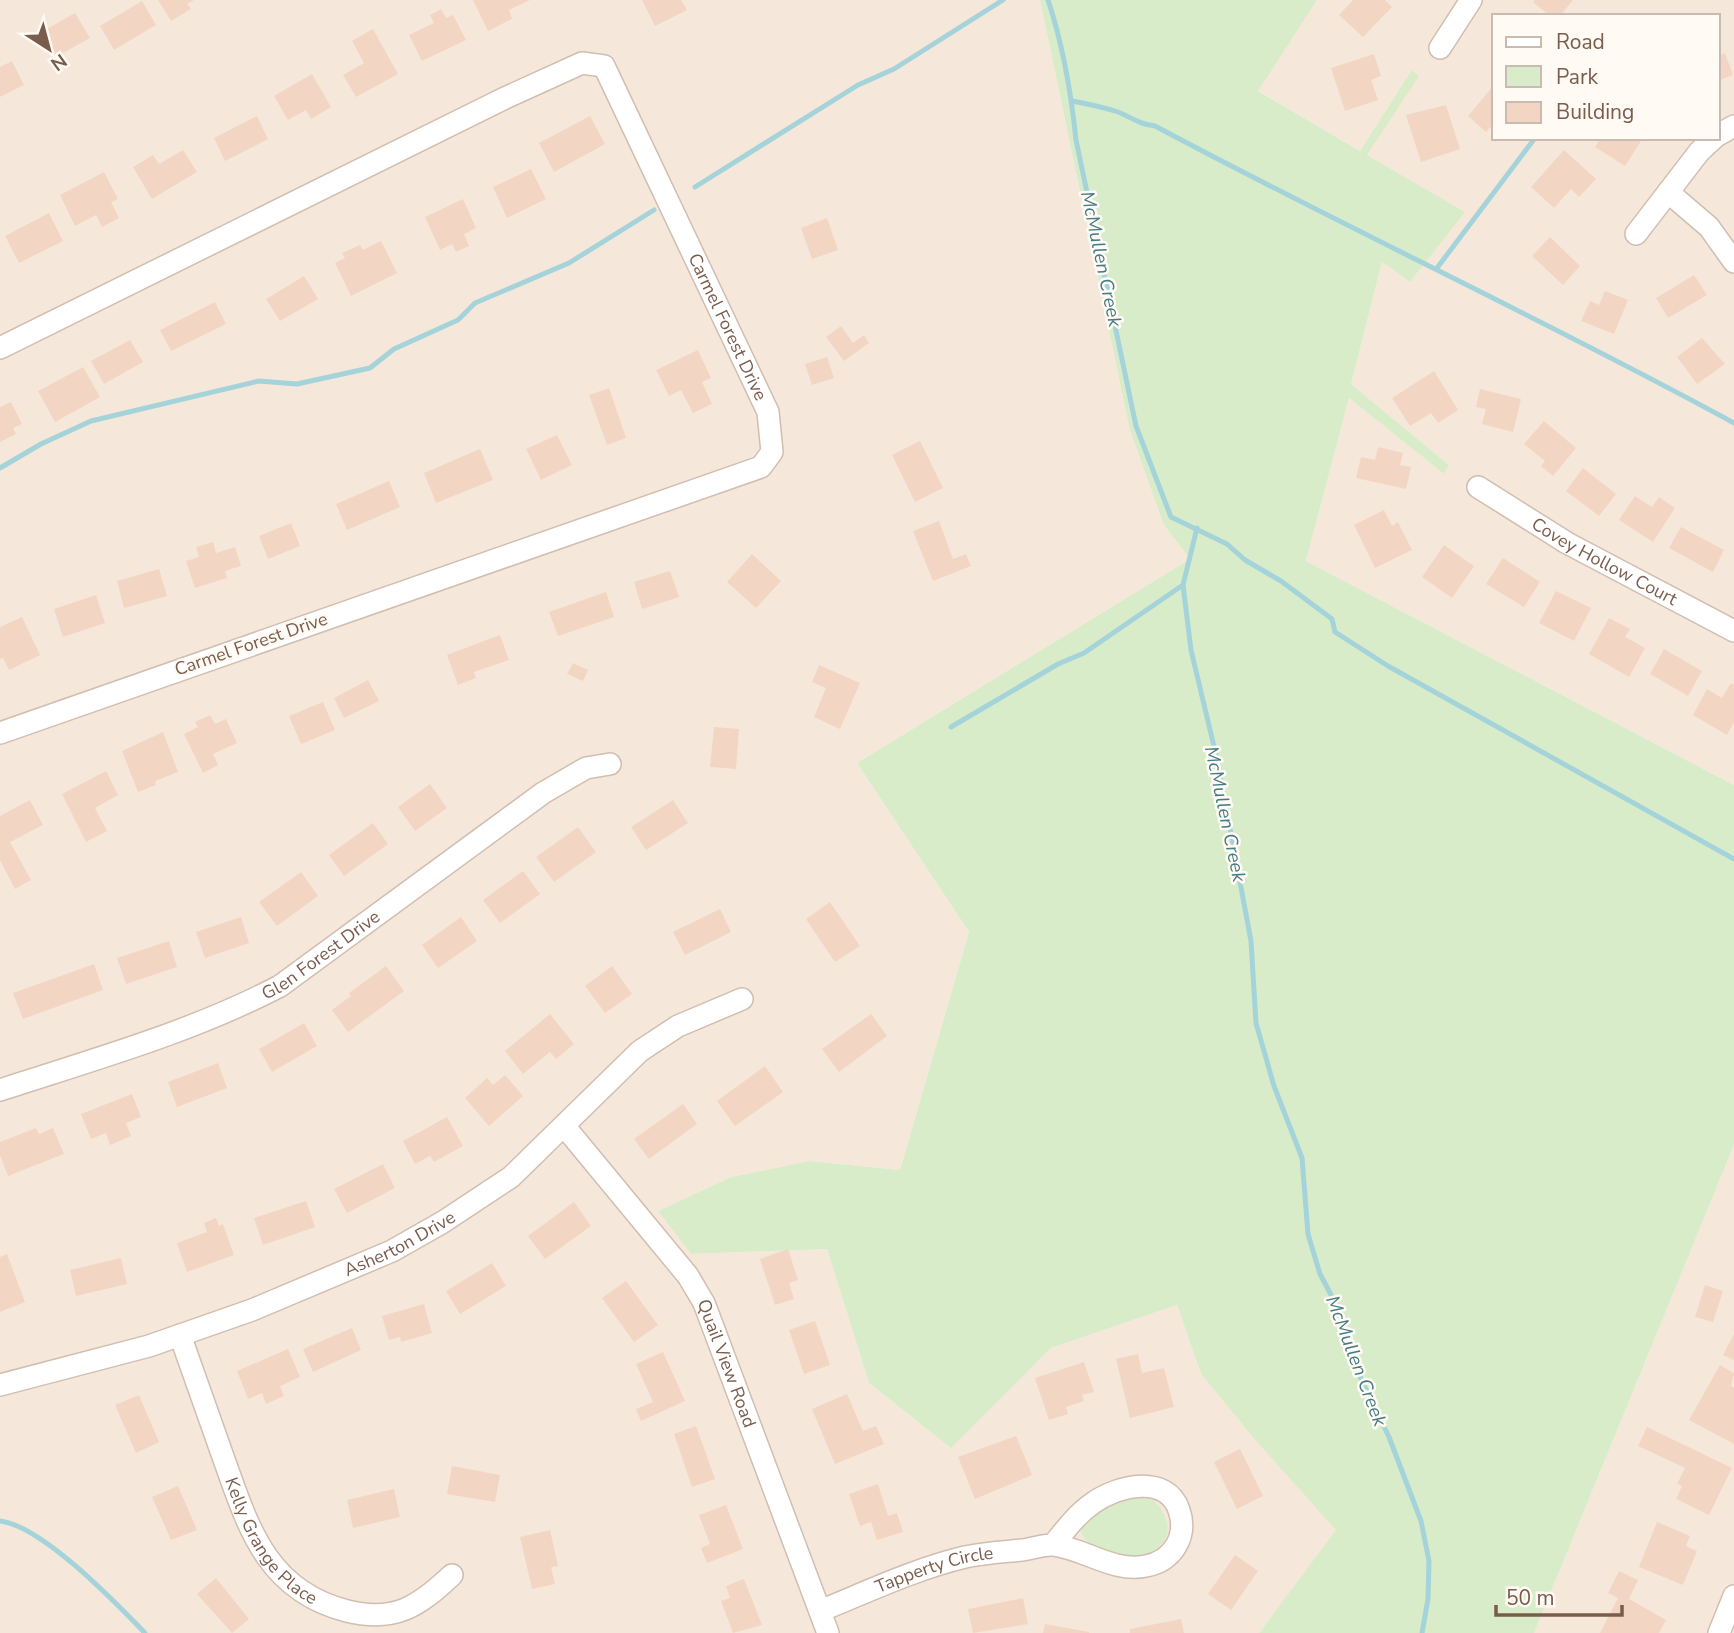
<svg xmlns="http://www.w3.org/2000/svg" width="1734" height="1633" font-family="'Nunito Sans',sans-serif">
	<style>
		.residential { fill: #f5e8da; fill-rule: evenodd }
		.green { fill: #d8ecc9 }
		.lines { fill: none; stroke-linecap: round; stroke-linejoin: round }
		.stream { stroke: #a5d3da; stroke-width: 5 }
		.building { fill: #f3d5c3 }
		.minor-casing { stroke: #d1beb0; stroke-width: 24 }
		.minor { stroke: #fff; stroke-width: 21 }
		.labels { text-anchor: middle; dominant-baseline: central; stroke-width: 5; stroke-linejoin: round; paint-order: stroke }
		.street-label { font-size: 18px; fill: #7a5c4d; stroke: #fffaf3 }
		.water-label { font-size: 19px; font-style: italic; fill: #437c86; stroke: #fffaf3 }
	</style>
	<rect width="100%" height="100%" fill="#fdf6ec"/>
	<path class="residential" d="M0,0h1040l90,431 34,94 26,34 -333,204 112,169 -69,238 -91,-9 -78,16 -73,34 33,43 136,-5 42,134 81,64 101,-99 126,-43 24,69 55,67 81,89 -78,103h-1259z
		M1317,0h417v785l-428,-224 43,-163 95,76 5,-9 -98,-81 31,-122 28,20 54,-70 -97,-57 51,-79 -5,-6 -53,81 -103,-61zM1494,16h224v122h-224z
		M1734,1145v488h-200z"/>
	<path class="green" d="M1040,0h277l-59,91 102,60 52,-81 7,6 -52,79 98,57 -55,70 -28,-20 -31,122 98,81 -5,9 -95,-76 -43,163 428,224v360l-200,488h-275l77,-103 -80,-89 -55,-67 -24,-69 -126,43 -100,100 -82,-65 -42,-134 -136,5 -33,-43 73,-34 78,-16 91,9 69,-238 -112,-169 333,-204 -26,-34 -34,-94z
		M1132,1498h19c20,17 26,45 -5,56 -18,7 -64,-3 -65,-25l12,-15z"/>
	<g class="lines">
		<path class="stream" d="M1048,0c15,45 23,92 28,140l60,286 35,91 56,27 18,16 36,21 51,38 3,13 53,34 346,193
			M1072,101c16,3 31,6 46,11 15,6 20,12 37,14 191,102 388,193 579,297
			M695,187l163,-102 36,-16 109,-69
			M1437,268l98,-130
			M0,468l41,-24 50,-23 168,-40 38,3 73,-16 24,-19 64,-29 17,-17 94,-40 85,-53
			M1197,528l-14,57 8,65 26,109 34,182 5,82 18,63 28,72 6,76 12,40 18,34 23,71 28,58 32,84 8,40 -1,38 -6,34
			M951,727l107,-63 26,-11 99,-68
			M0,1521c42,5 114,80 145,112"/>
	</g>
	<path class="building" d="M158,0h36l-7,4 4,5 -20,12z
		M473,0h57l-21,10 3,9 -24,12z
		M642,0h39l6,10 -32,16z
		M1353,0h32l7,7 -29,30 -24,-22z
		M1535,0h38l-13,16h-10l-17,-14z
		M142,1l14,24 -42,25 -14,-24z
		M441,9l5,9 7,-3 13,25 -44,21 -13,-26 25,-12 -4,-8z
		M75,13l15,25 -36,20 -14,-25z
		M373,29l25,45 -42,23 -13,-22 21,-12 -12,-22z
		M1725,53l8,22 -15,6v-25z
		M1374,54l7,22 -10,4 7,20 -33,11 -14,-43z
		M12,61l12,24 -24,12v-30z
		M312,74l19,33 -20,12 -5,-9 -18,10 -14,-24z
		M1494,85v38l-8,9 -18,-16z
		M1446,105l14,44 -39,13 -15,-47z
		M257,116l11,23 -43,22 -11,-23z
		M590,116l15,28 -51,28 -15,-29z
		M1601,138h42l-18,28 -30,-19z
		M183,150l14,22 -45,27 -19,-32 20,-12 6,9z
		M1564,150l32,29 -17,18 -8,-8 -17,19 -23,-21z
		M531,169l15,30 -39,19 -14,-31z
		M104,172l14,27 -7,3 8,16 -17,9 -6,-12 -21,11 -15,-31z
		M463,199l13,29 -12,6 5,12 -13,6 -4,-8 -12,6 -15,-33z
		M49,213l14,28 -44,22 -14,-27z
		M827,218l11,32 -26,9 -11,-31z
		M1550,237l30,29 -17,19 -31,-29z
		M381,241l16,32 -46,23 -16,-33 10,-5 -3,-5 18,-8 3,5z
		M1694,275l13,20 -39,23 -12,-20z
		M304,276l14,23 -38,22 -14,-22z
		M1605,291l23,9 -14,34 -33,-13 9,-20 9,4z
		M215,302l11,22 -55,27 -11,-21z
		M841,326l12,17 11,-8 5,8 -25,18 -18,-24z
		M1702,338l23,26 -28,20 -20,-27z
		M130,340l13,22 -39,22 -13,-23z
		M698,350l13,28 -9,4 10,22 -19,9 -12,-23 -12,6 -13,-26z
		M827,357l7,21 -22,7 -7,-21z
		M83,367l17,30 -45,25 -17,-31z
		M1434,371l24,39 -20,13 -7,-10 -21,13 -18,-28z
		M609,388l17,50 -19,7 -18,-50z
		M1480,389l41,10 -8,33 -31,-8 4,-15 -10,-2z
		M11,402l11,22 -9,4 3,6 -16,8v-35z
		M1544,421l32,27 -23,28 -12,-10 4,-5 -21,-17z
		M557,435l15,30 -31,15 -15,-31z
		M920,441l23,47 -28,14 -23,-47z
		M1378,447l25,6 -3,12 11,2 -5,22 -50,-11 5,-21 14,3z
		M480,449l13,31 -57,23 -12,-30z
		M1583,468l33,26 -17,22 -33,-25z
		M389,481l11,26 -53,23 -11,-26z
		M1635,496l17,11 7,-10 16,11 -22,34 -34,-22z
		M1384,510l8,16 6,-4 14,28 -37,18 -21,-43z
		M939,521l14,38 13,-5 5,12 -38,15 -20,-50z
		M291,523l9,23 -32,13 -9,-23z
		M1681,527l43,23 -11,22 -44,-24z
		M213,542l3,11 19,-6 6,19 -16,5 2,7 -32,10 -9,-27 13,-4 -3,-10z
		M1444,545l30,21 -22,32 -30,-21z
		M752,554l29,27 -25,27 -29,-26z
		M1503,558l37,24 -16,25 -38,-23z
		M159,569l8,27 -43,12 -7,-27z
		M670,571l9,26 -37,12 -8,-27z
		M1556,591l35,17 -17,33 -35,-18z
		M606,592l8,25 -56,19 -9,-24z
		M96,595l9,28 -42,14 -9,-28z
		M22,617l18,38 -31,15 -6,-12 -3,1v-32z
		M1609,618l21,11 -5,8 20,11 -16,29 -40,-23z
		M500,635l9,25 -35,12 2,6 -18,7 -11,-30z
		M1664,649l38,22 -14,25 -38,-22z
		M573,663l15,7 -5,11 -16,-7z
		M819,665l41,18 -20,46 -26,-12 12,-29 -14,-6z
		M368,680l11,21 -35,17 -10,-20z
		M1731,683l3,2v37l-7,13 -34,-20 14,-26 15,9z
		M323,702l12,28 -34,14 -12,-28z
		M210,715l5,9 11,-5 11,24 -24,11 5,11 -15,8 -19,-39 14,-7 -3,-5z
		M714,727l25,2 -3,40 -26,-2z
		M163,732l15,40 -23,9 1,4 -18,7 -16,-41z
		M106,771l12,24 -23,13 12,23 -21,11 -24,-48z
		M430,784l17,24 -32,23 -17,-24z
		M30,800l13,25 -33,17 21,38 -16,9 -15,-29v-44z
		M673,800l15,23 -42,27 -15,-23z
		M373,823l15,21 -44,32 -15,-21z
		M578,827l18,25 -42,30 -18,-25z
		M523,871l17,23 -40,29 -17,-23z
		M301,872l17,24 -41,30 -18,-24z
		M830,902l30,44 -25,16 -29,-43z
		M720,909l11,23 -46,23 -12,-23z
		M241,917l8,26 -44,15 -9,-26z
		M461,917l16,24 -39,27 -16,-23z
		M169,941l8,26 -51,17 -9,-26z
		M94,964l9,26 -80,29 -10,-26z
		M386,966l18,25 -56,41 -16,-22 19,-14 -2,-3z
		M612,966l20,28 -27,19 -20,-27z
		M550,1014l24,30 -18,15 -6,-7 -27,22 -18,-23z
		M871,1014l16,22 -48,36 -17,-23z
		M304,1023l13,23 -45,26 -13,-23z
		M218,1063l9,25 -50,19 -9,-25z
		M765,1066l18,26 -48,34 -18,-25z
		M505,1075l18,21 -34,30 -24,-28 22,-20 6,7z
		M132,1094l9,23 -15,6 5,13 -21,9 -4,-12 -15,6 -10,-25z
		M683,1104l14,20 -48,35 -15,-20z
		M447,1117l16,29 -29,16 -4,-6 -15,8 -12,-23z
		M36,1128l3,6 14,-6 11,26 -56,22 -8,-21v-13z
		M383,1164l12,24 -48,25 -13,-24z
		M306,1201l9,26 -52,18 -9,-27z
		M574,1202l17,24 -46,33 -17,-23z
		M216,1218l3,8 4,-2 11,31 -47,17 -10,-29 30,-11 -3,-9z
		M788,1249l10,31 -9,3 5,16 -19,6 -15,-46z
		M7,1254l18,48 -25,10v-55z
		M121,1258l6,26 -51,12 -6,-26z
		M492,1263l14,23 -46,28 -14,-23z
		M626,1281l32,44 -24,17 -32,-44z
		M1705,1285l18,6 -10,31 -18,-5z
		M424,1304l8,29 -31,9 -1,-5 -11,3 -7,-24z
		M815,1321l15,44 -26,9 -15,-44z
		M352,1328l9,22 -48,22 -10,-23z
		M1734,1334v26l-11,-5z
		M288,1349l12,28 -20,9 4,10 -18,8 -4,-11 -14,6 -11,-28z
		M663,1352l22,49 -44,20 -5,-12 17,-7 -17,-38z
		M1138,1354l4,19 22,-5 10,39 -44,11 -14,-59z
		M1084,1362l10,30 -12,3 2,6 -18,6 2,7 -19,6 -14,-42z
		M1720,1365l14,8 -3,13 3,2v56l-45,-24z
		M847,1394l16,37 13,-5 8,18 -49,20 -23,-55z
		M139,1395l20,47 -23,11 -21,-48z
		M696,1426l19,53 -23,8 -18,-53z
		M1647,1427l85,41 -23,47 -33,-16 6,-13 -5,-2 8,-16 -47,-22z
		M1016,1436l16,39 -57,24 -17,-42z
		M1240,1449l23,47 -26,13 -23,-47z
		M452,1466l48,9 -5,27 -48,-8z
		M878,1484l10,32 9,-3 6,19 -26,8 -6,-18 -11,4 -11,-32z
		M178,1486l19,44 -26,10 -19,-43z
		M394,1489l6,28 -47,11 -6,-28z
		M726,1505l17,44 -36,14 -6,-15 9,-4 -11,-29z
		M1657,1522l33,14 -4,10 11,5 -14,34 -44,-18z
		M550,1530l8,36 -7,1 4,17 -23,5 -12,-52z
		M1235,1555l23,16 -27,39 -23,-16z
		M1619,1571l19,9 -9,19 37,21 -7,13h-59l18,-35 -10,-5z
		M216,1578l33,41 -17,14 -35,-39z
		M744,1579l18,46 -29,8 -12,-32 9,-3 -4,-12z
		M1023,1598l5,26 -55,9 -5,-24z
		M1181,1619l3,14h-54v-4z
		M1045,1624l44,8v1h-46z"/>
	<g class="lines">
		<g class="minor-casing">
			<g id="minor">
				<path d="M1440,48l31,-48"/>
				<path d="M1718,135l16,-9"/>
				<path d="M1668,192l41,35 25,35"/>
				<path d="M1636,234l63,-82 15,-14"/>
				<path id="s1" d="M0,348l505,-250 77,-35 22,3 164,346 4,40 -11,15 -761,266"/>
				<path id="s2" d="M1478,487l89,56 167,88"/>
				<path id="s3" d="M0,1090c95,-31 192,-58 280,-104l263,-193 43,-25 24,-4"/>
				<path id="s4" d="M565,1127l123,149 16,27 124,330"/>
				<path id="s5" d="M180,1335c14,39 27,77 41,116 26,72 43,139 126,160 48,12 72,-5 105,-36"/>
				<path id="s6" d="M0,1385l149,-39 103,-36 140,-59 51,-29 68,-45 129,-126 38,-25 64,-27"/>
				<path id="s7" d="M820,1611c47,-19 95,-42 145,-54 19,-4 38,-5 57,-7 10,-1 22,-6 32,-5 31,4 60,28 92,21 27,-5 42,-30 33,-56 -12,-36 -61,-25 -86,-7 -16,11 -28,27 -40,42"/>
				<path d="M1719,1633l15,-37"/>
			</g>
		</g>
		<use href="#minor" class="minor"/>
	</g>
	<g class="labels">
		<g class="street-label">
			<text stroke="none"><textPath href="#s1" startOffset="959">Carmel Forest Drive</textPath></text>
			<text stroke="none"><textPath href="#s2" startOffset="147">Covey Hollow Court</textPath></text>
			<text transform="translate(251 644) rotate(-19)">Carmel Forest Drive</text>
			<text stroke="none"><textPath href="#s3" startOffset="350">Glen Forest Drive</textPath></text>
			<text stroke="none"><textPath href="#s6" startOffset="425">Asherton Drive</textPath></text>
			<text stroke="none"><textPath href="#s4" startOffset="289">Quail View Road</textPath></text>
			<text stroke="none"><textPath href="#s5" startOffset="228">Kelly Grange Place</textPath></text>
			<text stroke="none"><textPath href="#s7" startOffset="122">Tapperty Circle</textPath></text>
		</g>
		<g class="water-label">
			<text transform="translate(1101 259) rotate(78)">McMullen Creek</text>
			<text transform="translate(1225 814) rotate(78)">McMullen Creek</text>
			<text transform="translate(1356 1361) rotate(69)">McMullen Creek</text>
		</g>
	</g>
	<rect x="1492" y="14" width="228" height="126" fill="#fffaf3" stroke="#cabbb1" stroke-width="2"/>
	<rect x="1506" y="37" width="35" height="10" fill="#ffffff" stroke="#cabbb1" stroke-width="2"/>
	<text x="1556" y="49" font-size="21" fill="#7a5c4d">Road</text>
	<rect x="1506" y="66" width="35" height="21" fill="#d8ecc9" stroke="#cabbb1" stroke-width="2"/>
	<text x="1556" y="84" font-size="21" fill="#7a5c4d">Park</text>
	<rect x="1506" y="102" width="35" height="21" fill="#f3d5c3" stroke="#cabbb1" stroke-width="2"/>
	<text x="1556" y="119" font-size="21" fill="#7a5c4d">Building</text>
	<g transform="translate(49 49) rotate(144)" stroke="#fffaf3" stroke-width="5" paint-order="stroke">
	<path d="M0-5L12 26L0 18L-12 26Z" fill="#7a5c4d"/>
	<text y="-10" font-size="19" font-weight="bold" text-anchor="middle" fill="#7a5c4d">N</text>
	</g>
	<path d="M1496 1605v10h126v-10" fill="none" stroke="#7a5c4d" stroke-width="3.5"/>
	<text x="1506" y="1605" font-size="21" fill="#7a5c4d" stroke="#fffaf3" stroke-width="5" paint-order="stroke">50 m</text>
</svg>
